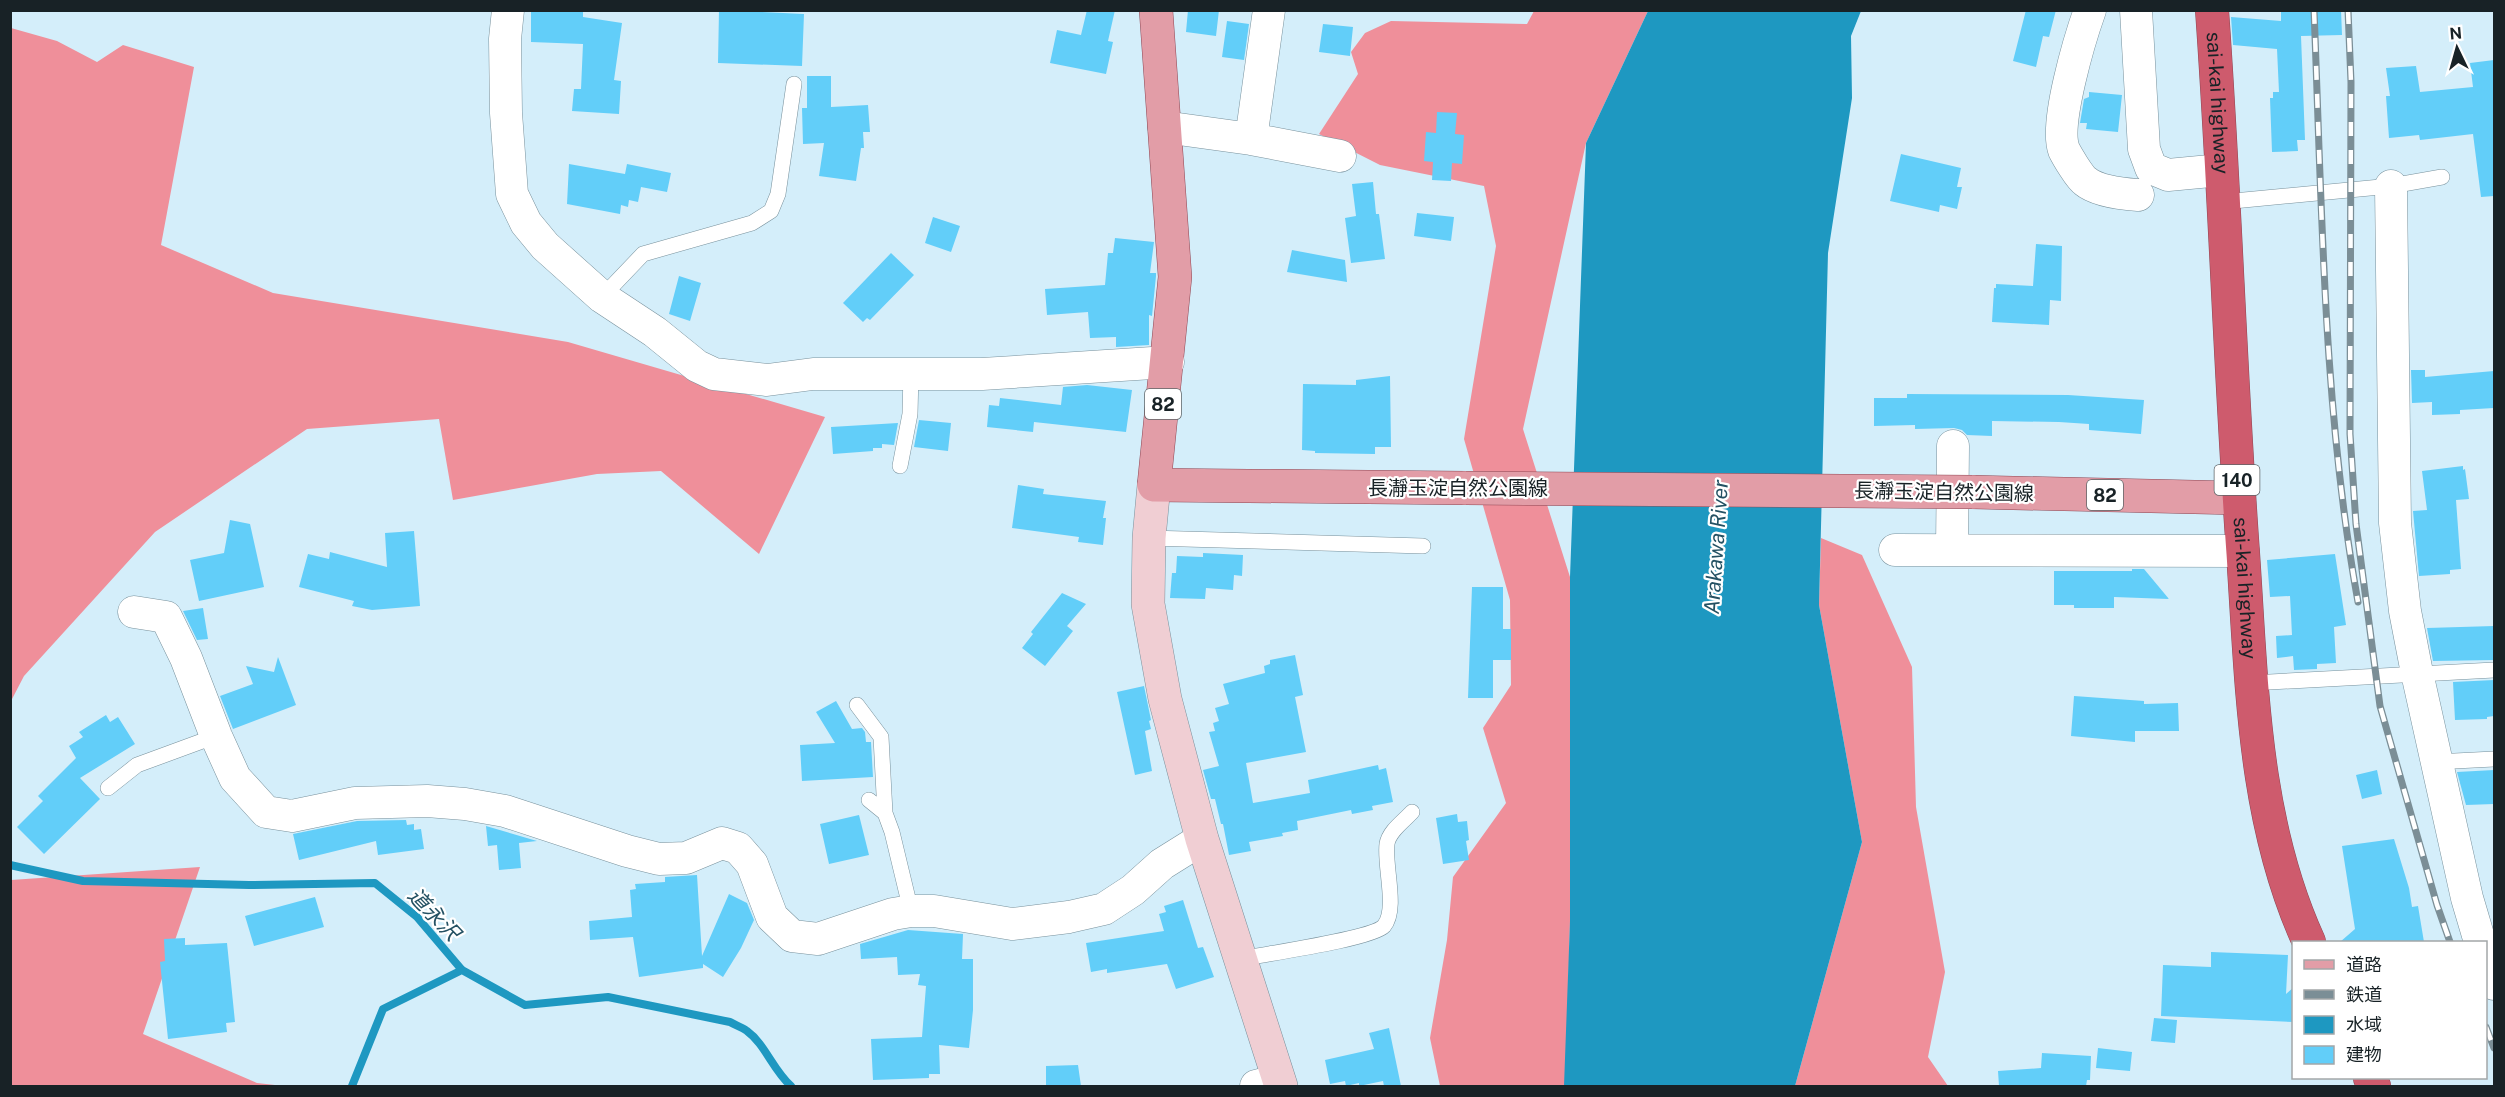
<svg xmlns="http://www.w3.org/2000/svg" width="2505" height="1097" font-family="'Public Sans','Noto Sans JP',sans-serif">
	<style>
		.forest { fill: #ef8f9a }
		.water { fill: #1e98c1 }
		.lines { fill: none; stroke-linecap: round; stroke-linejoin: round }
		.stream { stroke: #1e98c1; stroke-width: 8 }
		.building { fill: #62cef9 }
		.lane-casing { stroke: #78919c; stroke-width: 16 }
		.street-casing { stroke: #78919c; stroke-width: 33 }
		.secondary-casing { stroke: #78919c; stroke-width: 34 }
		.primary-casing { stroke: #8e4754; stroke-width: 34 }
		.highway-casing { stroke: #8e4754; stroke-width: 34 }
		.lane { stroke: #fff; stroke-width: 15 }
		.street { stroke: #fff; stroke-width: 32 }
		.secondary { stroke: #f0ced3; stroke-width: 33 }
		.primary { stroke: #e29da7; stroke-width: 33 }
		.highway { stroke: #ce5b6d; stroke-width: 33 }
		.rail-casing { stroke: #7b8e96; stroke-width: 7 }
		.rail { stroke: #fff; stroke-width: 4.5; stroke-dasharray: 14; stroke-linecap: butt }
		.primary-bridge-casing { stroke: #8e4754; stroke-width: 34; stroke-linecap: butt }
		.primary-bridge { stroke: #e29da7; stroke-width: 33 }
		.labels { text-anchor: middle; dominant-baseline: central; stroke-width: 4.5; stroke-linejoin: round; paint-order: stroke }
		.shield { fill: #fff; stroke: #5d6467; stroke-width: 1.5 }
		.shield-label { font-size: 18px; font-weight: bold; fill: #182226 }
		.street-label { font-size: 20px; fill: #182226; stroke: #fff }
		.water-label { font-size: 21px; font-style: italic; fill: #245163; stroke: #fff }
	</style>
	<rect width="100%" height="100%" fill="#d4eefa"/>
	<path class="forest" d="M1534,11h114l-62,132 -63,286 47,148v344l-4,165h-126l-10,-48 17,-98 6,-63 53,-74 -23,-75 28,-43 -1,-85 -46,-161 32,-193 -12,-60 -104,-21 -61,-31 39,-60 -7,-22 14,-19 26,-12 136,3z
		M11,28l46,13 40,21 26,-17 71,22 -33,178 112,48 295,49 257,75 -66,137 -98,-83 -64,3 -144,26 -14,-81 -132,10 -152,103 -131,144 -13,25z
		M1821,538l41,17 50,112 4,140 29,165 -17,85 20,29h-153l67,-244 -43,-237z
		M200,867l-57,167 114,49 27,3h-273v-206z"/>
	<path class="water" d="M1648,11h213l-10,25 1,62 -24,155 -9,352 43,237 -67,244h-231l6,-165v-344l16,-434z"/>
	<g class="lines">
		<path class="stream" d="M10,865l73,16 166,4 126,-2 42,34 45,53 63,35 83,-8 122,25c5,3 12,5 17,9 18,13 26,39 44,55
			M352,1086l31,-77 79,-39"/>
	</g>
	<path class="building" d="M531,10h52v7l39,6 -8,57 7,1 -2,33 -47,-3 2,-22h7l2,-45 -52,-2z
		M719,10l85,4 -2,52 -84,-3z
		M1087,10h28l-7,31 5,1 -7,32 -56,-11 7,-33 24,5z
		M1188,10h31l-3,26 -30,-4z
		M2026,10h30l-7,27 -6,-1 -7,31 -23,-6z
		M2281,10h60l1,25 -41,1 4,104h-8l1,11 -26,1 -2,-54h3v-6h6l-2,-43 -44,-4 -2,-28 50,4z
		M1227,21l22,3 -5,36 -22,-3z
		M1323,24l30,3 -3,29 -31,-4z
		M2494,60v136l-13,1 -8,-63 -53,6 -1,-5 -30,3 -3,-42h4l-4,-28 30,-2 4,26 53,-5 -3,-24z
		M807,76h24v31l37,-2 2,27h-7l1,16h-3l-5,33 -37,-5 5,-33 -21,1 -1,-36h5z
		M2089,92l33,3 -4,37 -32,-3 1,-6h-7l4,-24 5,-2z
		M1437,112l20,1 -2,21 9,1 -2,29 -10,-1 -1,18 -19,-1 1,-18 -9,-1 2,-29 10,1z
		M1901,154l60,14 -4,19h5l-5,22 -17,-4 -1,7 -49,-11z
		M569,164l56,10 2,-10 44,9 -4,19 -26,-5 -3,15 -9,-2 -1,7 -7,-2 -1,9 -53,-10z
		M1373,182l3,32h3l6,45 -34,4 -6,-45 11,-2 -4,-32z
		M1417,213l37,4 -3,24 -37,-5z
		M933,217l27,9 -9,26 -26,-9z
		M1115,238l39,4 -4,31h6v3l-4,40 -3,-1v30l-33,2v-10l-26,1 -2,-26 -41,3 -2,-26 60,-4 3,-32h5z
		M2036,244l26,2 -1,55 -11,-1 -1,25 -57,-3 2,-34h2v-4l37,2z
		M1292,250l53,10 2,22 -60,-10z
		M891,253l23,22 -44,45 -3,-2 -4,4 -20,-19z
		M679,276l22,7 -11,38 -21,-7z
		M2411,370h14v7l69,-6v37l-34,2v4l-28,1v-13l-20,1z
		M1390,376l1,71h-16v7l-60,-1v-2l-13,-1 1,-66 53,1v-5z
		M1087,385l45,5 -6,42 -92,-10 -1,10 -46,-5 2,-22 10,1 1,-8 61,7 2,-18z
		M1907,394l161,1 76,5 -3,34 -52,-4v-6l-30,-2 -67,-1v15l-25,-1 -5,-5 -8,-2 -39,1v-4l-41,1v-28h33z
		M919,420l32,3 -3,28 -34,-4z
		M898,423l-4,22 -12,-1v4h-9v3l-40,3 -2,-27z
		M2463,466v4l2,-1 4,30 -13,1 5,69 -11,1v4l-31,2 -6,-65 14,-1 -5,-39z
		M1018,485l26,4 -1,5 63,7 -3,17h3l-3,27 -25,-3 1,-5 -67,-9z
		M230,520l20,4 14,63 -65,14 -9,-41 34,-7z
		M414,531l6,75 -48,4 -20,-4 2,-5 -55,-14 9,-33 21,5 1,-7 57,15 -2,-34z
		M1203,553l40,2 -1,21 -8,-1 -1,15 -27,-2 -1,11 -35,-1 2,-25h4l1,-17 26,1z
		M2335,554l11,71 -12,2 2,36 -19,1v5l-23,1 -1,-14 -16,2 -1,-22 16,-1 -2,-39 -20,1 -3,-37z
		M2132,569h12l25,30 -55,-2v11h-40v-3h-20v-34h78z
		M1472,587h31v42h8v31h-18v38h-25z
		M1062,593l24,11 -19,22 6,5 -28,35 -23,-18 11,-14 -2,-2z
		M203,608l5,31 -11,1 -14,-29z
		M2494,626v34l-61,1 -6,-33z
		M1295,655l8,40 -8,2 11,55 -60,11 7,40 57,-10 -2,-13 70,-15 1,5 7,-2 7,34 -21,4 1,4 -21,4 -1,-4 -54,11 1,9 -16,3 1,3 -34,6 2,9 -22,4 -6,-31h-2l-6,-25h-4l-8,-29 16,-4 -10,-34 6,-1 -2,-8 6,-2 -4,-13 14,-4 -6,-20 42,-11 -1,-7 6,-2v-4z
		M278,657l18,48 -63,24 -13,-33 33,-12 -7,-18 28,6z
		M2494,680v36l-7,1v2l-32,1 -2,-38z
		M1144,686l7,34 -2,1 2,8 -6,2 7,40 -17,4 -18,-83z
		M2074,696l70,5v3l34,-1 1,28h-44v11l-64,-6z
		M836,701l16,28 10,-1 3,4 1,10h5l2,35 -71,4 -2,-36 35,-2 -19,-31z
		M106,715l4,7 8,-5 17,27 -55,34 20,21 -56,55 -27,-27 26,-26 -5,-5 38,-38 -7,-12 14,-9 -4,-5z
		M2377,770l5,24 -20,5 -6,-24z
		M2494,770v34l-28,1 -9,-33z
		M1457,814l1,8 9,-1 2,19 -3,1 3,19 -26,4 -7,-46z
		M859,815l10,40 -40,9 -9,-40z
		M406,820l1,5 7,-1v6l7,-1 3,20 -46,6 -2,-14 -77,19 -6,-26 64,-13z
		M486,826l51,15 -18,2 2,25 -22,2 -2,-25 -9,1z
		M2394,839l15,49 3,19 6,-1 6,36h-84l15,-13 -13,-83z
		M697,875l5,81 27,-62 18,9 7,17 -13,28 -18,29 -20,-13v4l-64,9 -6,-40 -43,3 -1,-19 43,-4 -2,-27 6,-1 -1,-5 30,-2v-5z
		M315,897l9,30 -70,19 -9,-30z
		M1183,900l15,48 5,-1 11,30 -38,12 -9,-25 -60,9v-4l-16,3 -5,-29 78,-12 -5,-17 7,-2 -2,-6z
		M908,930l55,4 -1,25h11v51l-4,38 -30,-3 1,29h-11v4l-56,2 -2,-41 51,-2 4,-51 -8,-1 2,-11 -22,1 -1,-18 -36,2 -1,-15z
		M185,938v7l42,-2 8,79 -9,1 1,9 -59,7 -8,-77 5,-1 -1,-22z
		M2211,952l77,3 -2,39 8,-7v35l-133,-6 2,-51 48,2z
		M2154,1018l23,2 -2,23 -24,-2z
		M1389,1028l12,58h-17l-1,-5 -24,5v-3l-13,3 -1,-5 -15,3 -5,-24 49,-11 -5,-16z
		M2098,1048l34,4 -2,19 -34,-3z
		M2042,1053l49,3 -1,24h-3l-1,6h-87l-1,-15 43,-3z
		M1078,1065l3,21h-35v-20z"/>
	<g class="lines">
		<g class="lane-casing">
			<path id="lane" d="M2223,202l168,-16 51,-9
				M602,297l41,-43 109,-31 19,-12 7,-17 16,-110
				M900,466l10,-52 1,-41
				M1149,538l274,8
				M2251,683l243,-13
				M857,705l24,32 4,76
				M2435,762l59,-3
				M108,788l29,-23 79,-29
				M869,800l16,13 7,19 19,79
				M1241,959c23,-5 131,-20 143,-33 14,-17 0,-60 3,-82 2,-13 17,-23 25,-32"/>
		</g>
		<g class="street-casing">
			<path id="street" d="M508,10l-3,29 1,74 6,81 14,29 19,23 57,51 53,35 42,34 17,8 53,6 46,-6h169l186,-12
				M2090,10c-10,28 -36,114 -26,140 3,6 16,28 21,31 12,10 38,13 53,14
				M2136,10l8,139 7,19 17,7 53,-5
				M1164,127l87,12 18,-129
				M1251,139l89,17
				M2391,186l4,337 10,88 12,62 50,225 13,44
				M1895,550l348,1
				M1952,550l1,-104
				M134,612l32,5 20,41 30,78 19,42 31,34 26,4 63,-13 72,-2 38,3 40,7 122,40 32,8 27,-1 36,-15 16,5 14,16 20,53 20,19 26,3 75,-25 18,-3h23l78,13 57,-7 35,-8 29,-19 29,-26 40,-25
				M2486,959l8,25
				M1256,1086l23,-6"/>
		</g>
		<g class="secondary-casing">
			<path id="secondary" d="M1154,485l-5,53 -1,66 17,95 37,140 79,247"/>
		</g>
		<g class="primary-casing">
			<path id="primary" d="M1156,10l19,267 -21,208 312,3
				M1972,492l266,6"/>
		</g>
		<g class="highway-casing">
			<g id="highway">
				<path id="s1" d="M2212,10c13,181 18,363 31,543 9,132 10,267 66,389"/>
				<path d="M2370,1078l4,8"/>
			</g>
		</g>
		<use href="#lane" class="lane"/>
		<use href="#street" class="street"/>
		<use href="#secondary" class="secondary"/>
		<use href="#primary" class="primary"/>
		<use href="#highway" class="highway"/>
		<g class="rail-casing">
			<path id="rail" d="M2314,10c8,197 9,399 44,592
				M2348,10l3,72 -1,352 6,90 24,182 57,199 13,37
				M2486,1027l8,21"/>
		</g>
		<use href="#rail" class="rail"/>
		<g class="primary-bridge-casing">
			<path id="primary-bridge" d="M1466,488l506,4"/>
		</g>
		<use href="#primary-bridge" class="primary-bridge"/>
	</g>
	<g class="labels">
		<g class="shield">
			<rect x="1145" y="389" width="36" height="30" rx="4.5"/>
			<rect x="2214.5" y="465" width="45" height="30" rx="4.5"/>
			<rect x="2087" y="480" width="36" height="30" rx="4.5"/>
		</g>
		<g class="shield-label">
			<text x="1163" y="404">82</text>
			<text x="2237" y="480">140</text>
			<text x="2105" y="495">82</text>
		</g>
		<g class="street-label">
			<text stroke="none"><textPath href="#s1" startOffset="93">sai-kai highway</textPath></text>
			<text x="1458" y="488">長瀞玉淀自然公園線</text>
			<text transform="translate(1944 492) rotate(1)">長瀞玉淀自然公園線</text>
			<text stroke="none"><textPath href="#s1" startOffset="579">sai-kai highway</textPath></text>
		</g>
		<g class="water-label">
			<text transform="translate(1716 547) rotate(-86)">Arakawa River</text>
			<text transform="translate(434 914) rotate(46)">道永沢</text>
		</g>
	</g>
	<rect width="2505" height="1097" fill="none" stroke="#182226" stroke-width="24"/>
	<rect x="2292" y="941" width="195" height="138" fill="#ffffff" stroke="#a3a7a8" stroke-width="1.5"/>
	<rect x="2304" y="960" width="30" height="9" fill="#e29da7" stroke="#a3a7a8" stroke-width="1.5"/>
	<text x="2346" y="971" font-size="18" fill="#182226">道路</text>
	<rect x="2304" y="990" width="30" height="9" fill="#7b8e96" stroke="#a3a7a8" stroke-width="1.5"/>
	<text x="2346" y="1001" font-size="18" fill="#182226">鉄道</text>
	<rect x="2304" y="1016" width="30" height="18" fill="#1e98c1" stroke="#a3a7a8" stroke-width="1.5"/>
	<text x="2346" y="1031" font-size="18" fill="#182226">水域</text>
	<rect x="2304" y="1046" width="30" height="18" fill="#62cef9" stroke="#a3a7a8" stroke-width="1.5"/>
	<text x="2346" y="1061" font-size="18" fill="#182226">建物</text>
	<g transform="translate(2457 48) rotate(355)" stroke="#ffffff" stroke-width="4.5" paint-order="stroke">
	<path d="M0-4.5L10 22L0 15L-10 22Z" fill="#182226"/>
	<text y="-9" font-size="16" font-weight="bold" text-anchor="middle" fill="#182226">N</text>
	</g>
</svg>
